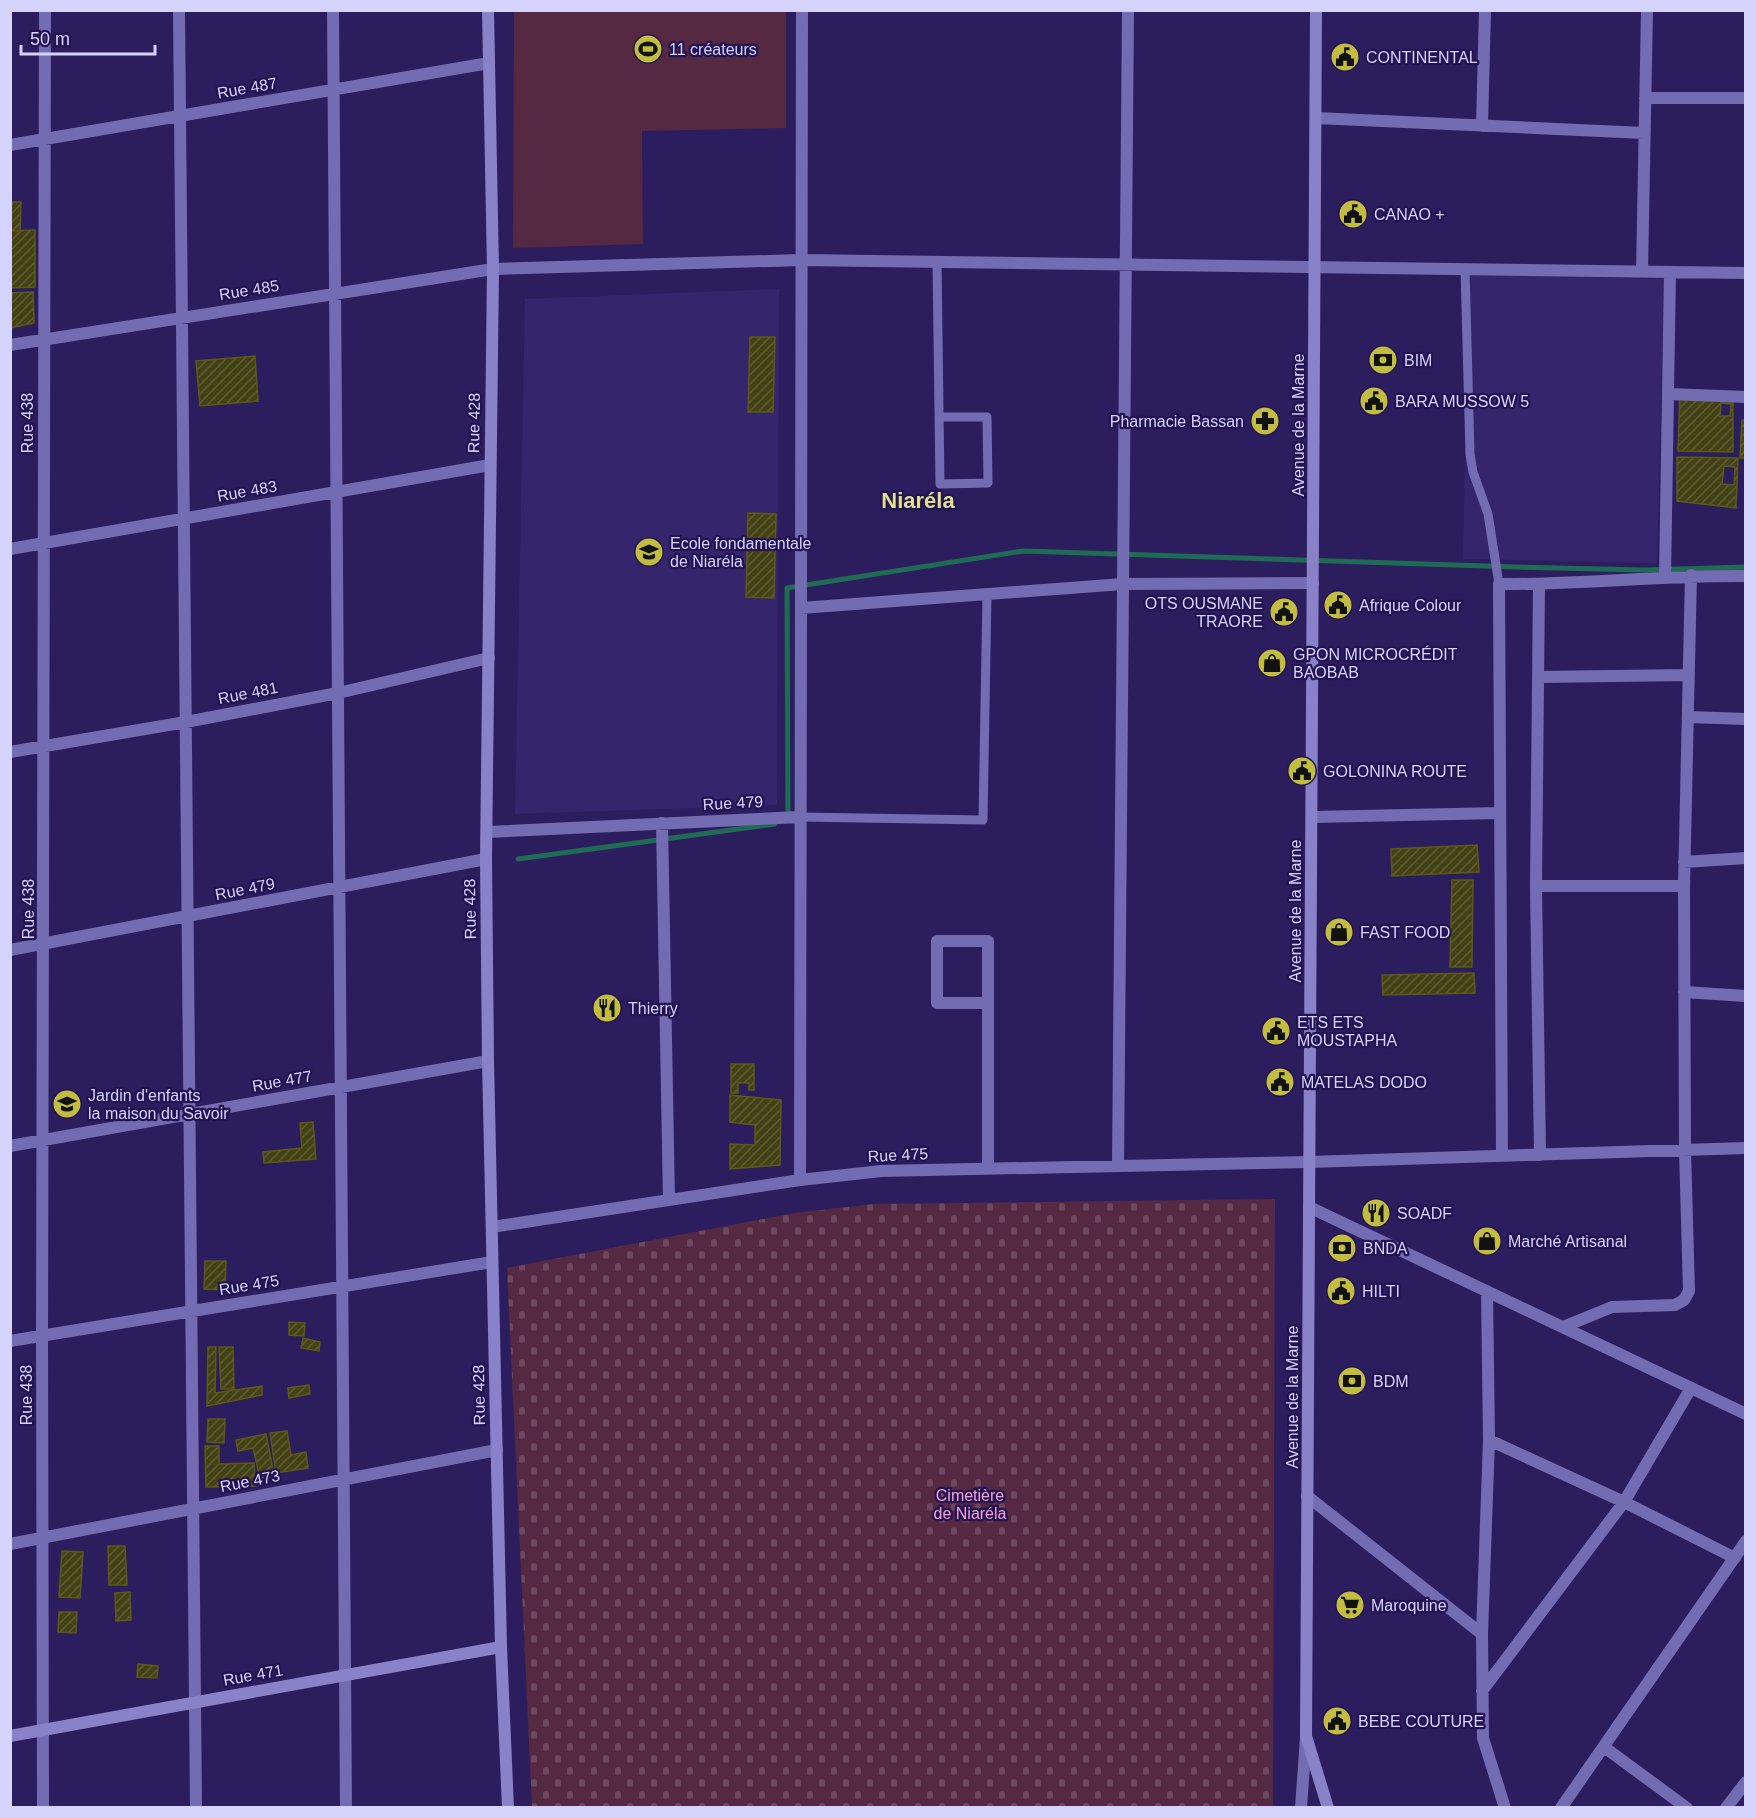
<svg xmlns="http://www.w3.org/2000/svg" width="1756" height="1818" font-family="Helvetica,sans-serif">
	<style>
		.built { fill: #34256c }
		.cemetery { fill: url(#cemetery-stones) }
		.pitch { fill: #542941 }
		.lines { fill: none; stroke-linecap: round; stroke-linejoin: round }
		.stream { stroke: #206b53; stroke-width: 5 }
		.building { fill: url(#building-hatch); stroke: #5b5915; stroke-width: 1.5; fill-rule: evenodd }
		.lane { stroke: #746cb3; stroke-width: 9 }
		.street { stroke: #746cb3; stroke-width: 12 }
		.secondary { stroke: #8982c8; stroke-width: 12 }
		.labels { text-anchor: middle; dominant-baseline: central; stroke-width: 4.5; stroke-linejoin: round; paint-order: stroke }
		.poi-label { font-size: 16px; fill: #d5d3fb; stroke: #231352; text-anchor: start }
		.street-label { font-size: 16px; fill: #d5d3fb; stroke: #231352 }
		.park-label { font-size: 16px; fill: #f8a3cf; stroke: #231352 }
		.district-label { font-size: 22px; font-weight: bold; fill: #e0df90; stroke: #231352 }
	</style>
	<defs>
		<pattern id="cemetery-stones" width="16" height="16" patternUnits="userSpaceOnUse" patternTransform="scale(1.5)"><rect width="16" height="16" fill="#542941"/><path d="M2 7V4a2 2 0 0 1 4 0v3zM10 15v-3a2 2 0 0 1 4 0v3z" fill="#6c475d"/></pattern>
		<pattern id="building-hatch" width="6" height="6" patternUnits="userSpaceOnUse" patternTransform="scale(1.5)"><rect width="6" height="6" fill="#444214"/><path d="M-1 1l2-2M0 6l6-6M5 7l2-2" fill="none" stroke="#5e5c37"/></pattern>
	</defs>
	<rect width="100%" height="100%" fill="#2c1e5e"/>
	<path class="built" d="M1469,275l195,4 -7,284 -194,-4z
		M779,289l-2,516 -262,9 10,-515z"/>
	<path class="cemetery" d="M1275,1199l-2,608h-741l-25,-539 287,-55 80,-9z"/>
	<path class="pitch" d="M514,11h272v117l-144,3 1,113 -130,4z"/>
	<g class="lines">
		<path class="stream" d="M788,816l-1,-228 236,-37 494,16 127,3 102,-3
			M518,859l257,-35"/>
	</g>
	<path class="building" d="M10,202h11l-1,29h-10z
		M35,230v57l-25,1v-57z
		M33,292l1,31 -24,5v-35z
		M750,337h25l-2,75h-25z
		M255,356l3,45 -58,5 -4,-45z
		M1680,395l53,2v55l-55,-1zM1721,403l10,1 -1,12h-10z
		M1742,420h4v38h-6z
		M1677,457l61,1 -2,50 -59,-7zM1724,466l11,1 -1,18 -12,-1z
		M748,513l28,1 -2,84 -28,-1z
		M1477,845l2,27 -87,4 -1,-27z
		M1452,880h21l-1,87h-22z
		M1474,973l1,20 -92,2 -1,-20z
		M731,1064h23v26h-5v-7h-11v10h-7z
		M730,1095l51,5 -1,65 -50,4v-25l25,1v-20l-25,-3z
		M313,1122l3,37 -52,4 -1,-11 39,-4 -2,-25z
		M205,1261h21l-1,29 -21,-1z
		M289,1322l16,1 -1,13 -15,-1z
		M303,1338l17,4 -1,9 -18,-3z
		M208,1347h8l-1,46 47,-7v9l-55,11z
		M219,1347h14l1,42h-13z
		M309,1385l1,9 -21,4 -1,-10z
		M208,1419h17l-1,24 -17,-1z
		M287,1431l4,24 15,-3 2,16 -32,5 -6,-40z
		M266,1434l8,41 -14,3 -7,-30 -15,3 -2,-11z
		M205,1446h14v18l35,-1 1,23 -49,1z
		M108,1546h17l2,39h-18z
		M62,1551l21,1 -3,46 -21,-1z
		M130,1592l1,28 -15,1 -1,-28z
		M59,1612h18l-1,21 -18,-1z
		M138,1664l20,2 -1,12 -20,-1z"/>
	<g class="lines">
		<path class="lane" d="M937,262l3,222 48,-1 -1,-66h-48
			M1465,269l5,185 3,18 15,42 11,70
			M800,817l183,3 4,-226"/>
		<path class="street" d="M179,10l17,1798
			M333,10l13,1798
			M1645,98h101
			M1316,118l328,15
			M1482,126l3,-116
			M10,145l479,-82
			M1642,272l5,-262
			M10,345l483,-76 308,-9 945,13
			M1668,394l78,3
			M10,549l480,-84
			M1665,577l5,-305
			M1539,584l-3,302 4,269
			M801,608l322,-24 190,-1
			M1538,677l150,-2
			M1688,717l58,2
			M10,752l176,-30 152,-29 151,-35
			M1312,817l188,-4
			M662,823l7,377
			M487,832l313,-15
			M1684,862l62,-4
			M1536,886h148
			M10,950l476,-91
			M1684,992l62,4
			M988,1003h-51v-62h51v228
			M10,1146l478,-85
			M1502,1156l-3,-572c82,1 164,-9 247,-8
			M1118,1166l10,-1156
			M800,1180l2,-1170
			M1309,1207l437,207
			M492,1227l308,-47 81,-9 428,-9 437,-14
			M1487,1291l2,149 -7,194 1,104 22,70
			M1563,1327l49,-20 63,-2 9,-5 5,-9 -4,-141 -1,-264 7,-311
			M10,1341l482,-79
			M1489,1440l135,62 111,56
			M1307,1496l175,138
			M10,1544l487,-94
			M1482,1691l142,-189 67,-114
			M1604,1747l83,61
			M43,1808l-1,-472 3,-1326
			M1301,1808l5,-71
			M1561,1808l185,-267
			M1726,1808l20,-26"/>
		<path class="secondary" d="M488,10l5,259 -7,590 2,202 13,586 7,161
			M1316,10l-10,1726 22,72
			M10,1736l491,-89"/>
	</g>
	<defs>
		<g id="stadium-disc" transform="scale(1.5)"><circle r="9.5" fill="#c2bd3f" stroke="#231352"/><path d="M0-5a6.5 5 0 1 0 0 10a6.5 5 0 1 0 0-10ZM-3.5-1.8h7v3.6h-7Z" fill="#111"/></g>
		<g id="civic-disc" transform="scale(1.5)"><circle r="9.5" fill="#c2bd3f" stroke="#231352"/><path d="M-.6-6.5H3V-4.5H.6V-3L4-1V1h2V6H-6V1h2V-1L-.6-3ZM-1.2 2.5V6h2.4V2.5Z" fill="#111"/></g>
		<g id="bank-disc" transform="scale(1.5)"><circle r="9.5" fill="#c2bd3f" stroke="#231352"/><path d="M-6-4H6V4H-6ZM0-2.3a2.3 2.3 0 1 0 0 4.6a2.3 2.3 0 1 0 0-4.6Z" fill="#111"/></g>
		<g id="pharmacy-disc" transform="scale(1.5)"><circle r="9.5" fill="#c2bd3f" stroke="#231352"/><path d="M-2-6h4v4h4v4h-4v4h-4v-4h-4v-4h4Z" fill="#111"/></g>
		<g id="school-disc" transform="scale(1.5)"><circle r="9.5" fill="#c2bd3f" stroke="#231352"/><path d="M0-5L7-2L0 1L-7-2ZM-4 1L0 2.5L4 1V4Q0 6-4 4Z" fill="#111"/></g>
		<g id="shop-disc" transform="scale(1.5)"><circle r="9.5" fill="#c2bd3f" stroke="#231352"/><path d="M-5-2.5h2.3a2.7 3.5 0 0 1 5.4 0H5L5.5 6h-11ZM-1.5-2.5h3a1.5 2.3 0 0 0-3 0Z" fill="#111"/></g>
		<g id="restaurant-disc" transform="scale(1.5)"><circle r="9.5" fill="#c2bd3f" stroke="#231352"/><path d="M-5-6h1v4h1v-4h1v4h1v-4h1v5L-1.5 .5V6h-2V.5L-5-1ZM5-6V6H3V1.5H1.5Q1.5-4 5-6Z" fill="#111"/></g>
		<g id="supermarket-disc" transform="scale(1.5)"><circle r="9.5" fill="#c2bd3f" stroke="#231352"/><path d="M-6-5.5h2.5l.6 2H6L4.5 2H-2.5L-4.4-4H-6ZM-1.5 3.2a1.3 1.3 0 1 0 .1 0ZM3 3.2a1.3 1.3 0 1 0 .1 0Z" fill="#111"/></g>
	</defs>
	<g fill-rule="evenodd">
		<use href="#stadium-disc" x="648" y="49"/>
		<use href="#civic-disc" x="1345" y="57"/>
		<use href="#civic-disc" x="1353" y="214"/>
		<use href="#bank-disc" x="1383" y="360"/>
		<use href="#civic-disc" x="1374" y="401"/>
		<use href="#pharmacy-disc" x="1265" y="421"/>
		<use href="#school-disc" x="649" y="552"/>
		<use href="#civic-disc" x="1338" y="605"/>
		<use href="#civic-disc" x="1284" y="612"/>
		<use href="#shop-disc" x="1272" y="663"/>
		<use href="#civic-disc" x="1302" y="771"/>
		<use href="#shop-disc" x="1339" y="932"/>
		<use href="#restaurant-disc" x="607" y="1008"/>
		<use href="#civic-disc" x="1276" y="1031"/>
		<use href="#civic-disc" x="1280" y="1082"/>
		<use href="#school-disc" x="67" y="1104"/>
		<use href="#restaurant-disc" x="1376" y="1213"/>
		<use href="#shop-disc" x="1487" y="1241"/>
		<use href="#bank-disc" x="1342" y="1248"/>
		<use href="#civic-disc" x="1341" y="1291"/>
		<use href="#bank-disc" x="1352" y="1381"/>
		<use href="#supermarket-disc" x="1350" y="1605"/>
		<use href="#civic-disc" x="1337" y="1721"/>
	</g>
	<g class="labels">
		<g class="poi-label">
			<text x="669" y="49">11 créateurs</text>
			<text x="1366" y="57">CONTINENTAL</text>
			<text x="1374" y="214">CANAO +</text>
			<text x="1404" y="360">BIM</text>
			<text x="1395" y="401">BARA MUSSOW 5</text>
			<text x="1244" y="421" text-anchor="end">Pharmacie Bassan</text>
			<text x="670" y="543">Ecole fondamentale<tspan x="670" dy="18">de Niaréla</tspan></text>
			<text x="1263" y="603" text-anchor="end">OTS OUSMANE<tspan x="1263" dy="18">TRAORE</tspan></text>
			<text x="1359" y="605">Afrique Colour</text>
			<text x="1293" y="654">GPON MICROCRÉDIT<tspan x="1293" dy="18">BAOBAB</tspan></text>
			<text x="1323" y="771">GOLONINA ROUTE</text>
			<text x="1360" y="932">FAST FOOD</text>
			<text x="628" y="1008">Thierry</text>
			<text x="1297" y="1022">ETS ETS<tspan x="1297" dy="18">MOUSTAPHA</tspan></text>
			<text x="1301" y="1082">MATELAS DODO</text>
			<text x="88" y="1095">Jardin d'enfants<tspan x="88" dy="18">la maison du Savoir</tspan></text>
			<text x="1397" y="1213">SOADF</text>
			<text x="1508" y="1241">Marché Artisanal</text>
			<text x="1363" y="1248">BNDA</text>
			<text x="1362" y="1291">HILTI</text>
			<text x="1373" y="1381">BDM</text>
			<text x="1371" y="1605">Maroquine</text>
			<text x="1358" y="1721">BEBE COUTURE</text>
		</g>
		<g class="street-label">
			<text transform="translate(247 88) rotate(-10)">Rue 487</text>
			<text transform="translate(249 290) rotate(-9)">Rue 485</text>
			<text transform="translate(27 423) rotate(-90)">Rue 438</text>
			<text transform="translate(474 423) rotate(-89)">Rue 428</text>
			<text transform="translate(1298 425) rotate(-90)">Avenue de la Marne</text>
			<text transform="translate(247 491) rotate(-10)">Rue 483</text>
			<text transform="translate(248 693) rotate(-11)">Rue 481</text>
			<text transform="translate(733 803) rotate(-3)">Rue 479</text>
			<text transform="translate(245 889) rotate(-11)">Rue 479</text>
			<text transform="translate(28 909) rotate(-90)">Rue 438</text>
			<text transform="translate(470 909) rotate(-91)">Rue 428</text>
			<text transform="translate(1295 911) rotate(-90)">Avenue de la Marne</text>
			<text transform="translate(282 1081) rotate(-10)">Rue 477</text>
			<text transform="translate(898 1155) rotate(-3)">Rue 475</text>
			<text transform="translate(249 1285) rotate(-9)">Rue 475</text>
			<text transform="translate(26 1395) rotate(-90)">Rue 438</text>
			<text transform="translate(479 1395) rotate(-91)">Rue 428</text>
			<text transform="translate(1292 1397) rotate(-90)">Avenue de la Marne</text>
			<text transform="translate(250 1481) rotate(-11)">Rue 473</text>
			<text transform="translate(253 1675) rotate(-10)">Rue 471</text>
		</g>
		<g class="park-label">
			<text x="970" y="1495">Cimetière<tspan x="970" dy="18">de Niaréla</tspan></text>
		</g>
		<g class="district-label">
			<text x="918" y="500">Niaréla</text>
		</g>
	</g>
	<rect width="1756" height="1818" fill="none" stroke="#d5d3fb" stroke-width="24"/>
	<path d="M21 45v9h134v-9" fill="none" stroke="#d5d3fb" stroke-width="3"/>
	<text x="30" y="45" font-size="18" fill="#d5d3fb" stroke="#231352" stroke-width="4.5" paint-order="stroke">50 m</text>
</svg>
